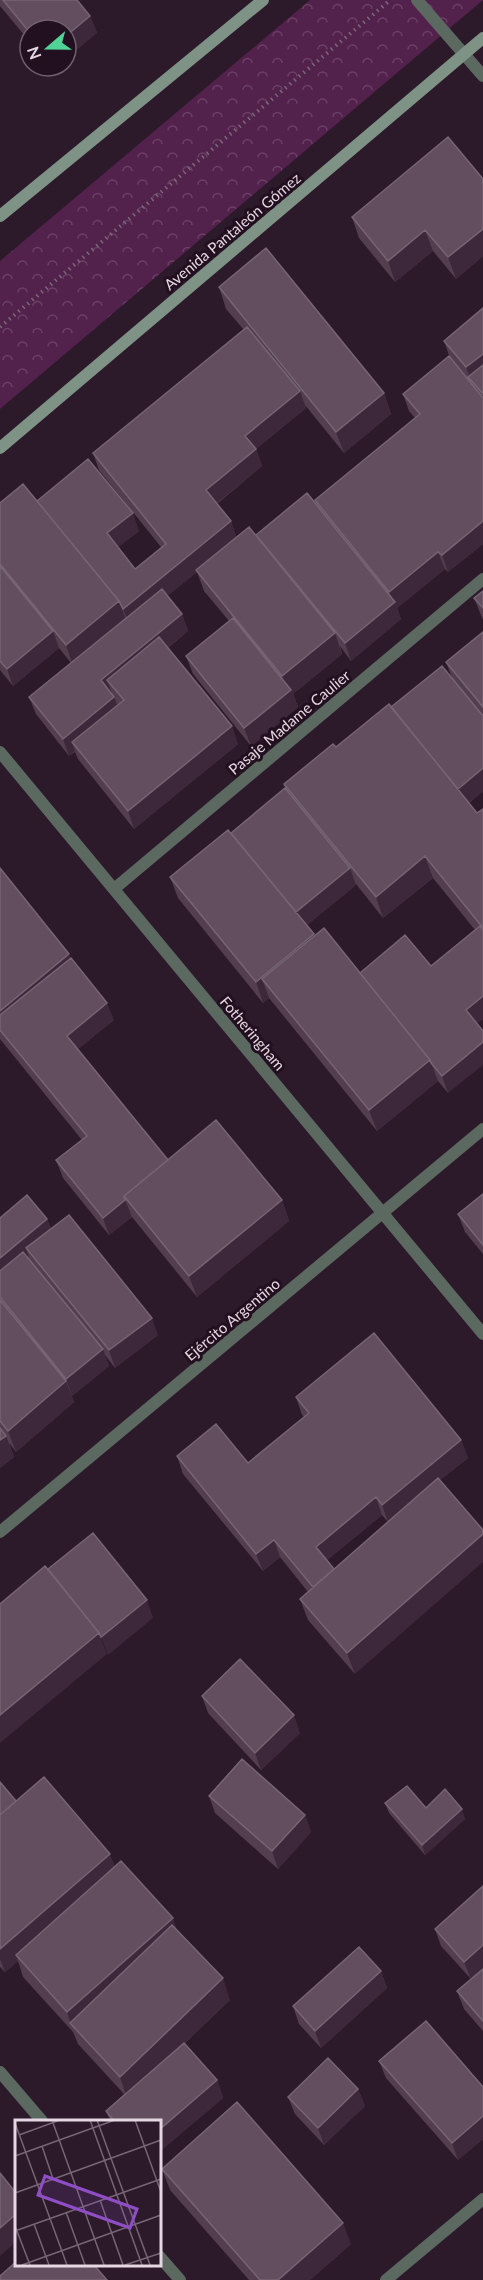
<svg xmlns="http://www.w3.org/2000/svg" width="483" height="2280" font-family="Lato,sans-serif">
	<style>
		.park { fill: url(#park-crowns) }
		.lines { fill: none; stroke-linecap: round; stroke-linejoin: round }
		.path { stroke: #796977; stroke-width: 4; stroke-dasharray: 1.5 4.5; stroke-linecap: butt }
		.service { stroke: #5c6961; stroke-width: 12 }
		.minor { stroke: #5c6961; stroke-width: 12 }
		.secondary { stroke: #7e9286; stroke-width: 12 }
		.wall { fill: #523e4f; fill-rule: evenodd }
		.shaded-wall { fill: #3c283a }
		.building { fill: #624e5f; stroke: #766474; stroke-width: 1.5 }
		.labels { text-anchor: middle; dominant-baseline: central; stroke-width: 6; stroke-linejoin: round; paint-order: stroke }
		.street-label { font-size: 15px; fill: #e5d8e3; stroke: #221020 }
		.inset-road { fill: none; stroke: #766574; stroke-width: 1.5 }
		.view { fill: #904ec6; fill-opacity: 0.15; stroke: #904ec6; stroke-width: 3 }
		.inset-edge { fill: none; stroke: #e5d8e3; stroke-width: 3 }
	</style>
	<defs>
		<pattern id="park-crowns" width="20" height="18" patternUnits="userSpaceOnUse" patternTransform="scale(1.5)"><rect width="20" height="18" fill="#52214c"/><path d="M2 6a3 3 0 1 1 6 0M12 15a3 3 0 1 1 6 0" fill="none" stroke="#6b4066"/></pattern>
	</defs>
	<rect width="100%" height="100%" fill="#2c192a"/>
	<path class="park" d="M310,0h173l-483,409v-148z"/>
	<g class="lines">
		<path class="path" d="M0,327l388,-325"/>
		<path class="service" d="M114,889l369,-310"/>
		<path class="minor" d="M417,0l66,76
			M0,752l483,582
			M0,1532l483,-403
			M0,2072l42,49
			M159,2256l21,24
			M386,2280l97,-81"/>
		<path class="secondary" d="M0,216l263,-216
			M0,448l483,-410"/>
	</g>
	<path class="wall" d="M0,0h77l13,16 7,17 -67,-3v12l-30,-36z
		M483,179v77l-27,23 -23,-28 -38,31 -36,-44 -7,-21z
		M219,287l165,106 7,21 -47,39 -39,-48 1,3 -50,41 6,17 -45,38 14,17 5,16h22l-2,-2 60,-31 -1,-4 100,-82 -6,-7 -6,-17 47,-36 -6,-17 39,-33v236l-35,28 -3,-3 -48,39 4,11 -50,42 -11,-15 2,8 -49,40 5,13 -47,39 -58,-72 -7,-18 43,-35 -25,-30 -7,-19 -30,24 15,18 6,17 -20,17 70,96 -104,85 -56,-70 -3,-7 -6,4 -33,-42 -7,-17 42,-34 -12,-15 -46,38 -13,-16v-167l37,-2 102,30 -21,16 17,22 26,-22 -62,-77 -6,-17 151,-123 -18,-21z
		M483,591v29l-9,-22z
		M483,632v159l-14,12 8,10 6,-4v210l-6,4 -29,70 -10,-12 -61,50 -108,-133 -6,5 -85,-105 -8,-21 61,-44 54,-45 -1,-4 107,-77 61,-29 -6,-16zM433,878l42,52 -44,36 -71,7 -46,-37 -7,-11 49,-40v-1l27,34z
		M0,868l71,90 43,62 -36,29 90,111 114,40 7,21 -92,76 -65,-80 -23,18 -46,-57 -7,-18 26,-20 -82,-101z
		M483,1194v60l-18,-22 -7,-18z
		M0,1218l47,1 4,10 107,106 -43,33 -10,-13 4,11 -37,30 -1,-2 3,8 -58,50 -7,-9 5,14 -14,11z
		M296,1397l165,43 7,18 -28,22 -85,194 -47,-54 -8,-21 8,-7 -28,-35 -17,14 -80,-97 -6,-18 71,7 56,-46 -2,-2zM382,1515l6,7 -54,47 -7,-9z
		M202,1696l98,37 -39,37 -53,-57z
		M0,1782l16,19 99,65 62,65 53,69 -45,43 32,37 6,18 -64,54v-31h-49l-4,-10 18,-17 -46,-50 -5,-12 -50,-55 -5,-16 -13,11 -5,-5z
		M209,1796l96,19 6,17 -33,37 -63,-56z
		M385,1803l41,5 39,11 -40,36 -36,-42z
		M483,1886v82l-12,11 -30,-33 -6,-17z
		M483,1969v62l-19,-22 -7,-18z
		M381,1971l6,17 -66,60 -22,-24 -6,-18z
		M379,2061l104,26v52l-25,21 -72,-82z
		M358,2089l7,17 -41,39 -29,-31 -7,-17z
		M162,2169l189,75 -41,36h-61l-79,-90z"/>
	<path class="shaded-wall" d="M90,16l7,17 -31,26v-23z
		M52,66h6l-5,4z
		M483,229v27l-27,23 -8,-22z
		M425,230l8,21 -38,31 -7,-21z
		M483,354v22l-13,2 -4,-11z
		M300,391l6,17 -50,41 6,17 -50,41 -6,-17 39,-54z
		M384,393l7,21 -47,39 -8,-21z
		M133,513l6,18 -26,20 -6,-18z
		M231,521l6,18 -41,31 1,2 -67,54 -7,-17z
		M483,521v23l-35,28 -6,-17z
		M438,552l7,17 -48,39 4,11 -50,42 -6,-18 48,-39 -4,-12z
		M119,601l8,21 -54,44 -7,-21z
		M182,614l6,17 -72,59 -9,-10 5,13 -5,4 -6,-17z
		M53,631l6,17 -46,38 -6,-17z
		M335,633l7,21 -49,40 5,13 -47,39 -7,-18 44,-36 -6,-16z
		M114,697l7,17 -49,28 3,9 -6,5 -6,-17z
		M232,726l6,18 -104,85 -6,-18z
		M483,768v23l-20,16 -6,-17z
		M425,856l8,22 -50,40 -7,-21z
		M350,868l6,17 -55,45 -6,-18z
		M314,934l8,22 -60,23 7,19 -6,5 -7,-21z
		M69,954l8,21 -77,55v-19z
		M483,996v23l-10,8 -7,-17z
		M107,1003l7,17 -41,33 -6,-17z
		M483,1042v23l-35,28 -6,-17z
		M430,1060l8,21 -61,50 -8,-21z
		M125,1200l7,17 -23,18 -6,-17z
		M282,1200l7,21 -92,76 -8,-21z
		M47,1219l6,17 -27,12 3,9 -29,24v-23z
		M152,1318l6,17 -43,33 -6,-18z
		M103,1349l6,17 -37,30 -6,-17z
		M66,1381l8,21 -58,50 -8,-21z
		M6,1436l8,21 -14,11v-28z
		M461,1440l7,18 -80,64 -6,-17z
		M376,1497l6,18 -60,49 -6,-17z
		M483,1534v28l-128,112 -8,-21z
		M274,1540l6,17 -17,14 -7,-17z
		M147,1600l6,18 -45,37 -7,-18z
		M99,1633l8,21 -107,89v-28z
		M294,1715l6,18 -39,37 -6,-17z
		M462,1809l3,10 -40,36 -3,-10z
		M305,1815l6,17 -33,37 -6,-18z
		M110,1854l8,21 -102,80 2,6 -13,11 -5,-13v-10z
		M173,1918l7,21 -109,86 -4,-13z
		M483,1945v23l-12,11 -7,-17z
		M381,1971l6,17 -66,60 -6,-17z
		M223,1978l7,22 -103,98 -7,-21z
		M217,2080l6,18 -64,54v-22z
		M358,2089l7,17 -41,39 -6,-17z
		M483,2116v23l-25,21 -6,-17z
		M16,2214v28l-16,14v-28z
		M343,2223l8,21 -41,36h-32z"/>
	<path class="building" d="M3,0h74l13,16 -24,20v-6h-36v3z
		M448,137l35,42v3l-1,1 1,1v45l-35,28 -23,-27 -37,31 -36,-44z
		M266,248l118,145 -48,39 -117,-145z
		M483,308v46l-17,13 -22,-26z
		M247,327l53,64 -55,45 11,13 -50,41 25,31 -108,88 -4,-8 -82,-100 51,-42 45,54 -26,20 28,36 31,-25 -73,-91z
		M449,356l34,42v123l-41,34 -4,-3 -49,40 -74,-92 105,-86 -17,-20z
		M483,365v29l-15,-17z
		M23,484l96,117 -53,44 -66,-81v-61z
		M307,493l88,109 -50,41 -89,-108z
		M249,527l86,106 -53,43 -86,-106z
		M0,566l53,65 -46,38 -7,-8z
		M162,589l20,25 -81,66 13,17 -51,42 -34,-42z
		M483,591v17l-9,-10z
		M233,618l58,72 -47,38 -58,-72z
		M483,632v75l-37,-45z
		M159,637l73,89 -104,85 -56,-69 52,-42 -17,-20z
		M442,666l41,50v52l-25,21 -67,-82z
		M389,704l88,109 6,-4v119l-58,-72 -49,41 -92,-113 49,-40 3,3z
		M285,788l65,80 -54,44 -65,-79z
		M228,830l86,104 -58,48 -86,-105z
		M0,868l69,86 -69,57z
		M480,926l3,4v66l-17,14 17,21v11l-41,34 -11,-13 -1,-3 -70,-87 45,-38 26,31z
		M324,928l106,132 -61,50 -107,-131z
		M71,958l36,45 -40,33 101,124 -44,36 1,4 -22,18 -47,-58 31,-24 -87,-106v-15z
		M216,1120l66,80 -93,76 -65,-80z
		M483,1194v51l-25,-31z
		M27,1195l20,24 -47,39v-40z
		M69,1215l83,103 -43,32 -83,-102z
		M23,1252l80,97 -37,30 -66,-82v-26z
		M0,1300l66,81 -58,50 -8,-10z
		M374,1333l87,107 -79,65 -6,-8 -60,50 18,22 -21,18 -39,-47 -18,14 -79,-98 39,-32 32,39 61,-50 -13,-16z
		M0,1428l6,8 -6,4z
		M438,1478l45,52v4l-136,119 -47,-54z
		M93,1533l54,67 -46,37 -2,-4 -51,-64z
		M45,1566l54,67 -99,82v-111z
		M240,1659l54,56 -39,38 -53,-57z
		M242,1759l63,56 -33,36 -63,-55z
		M44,1777l66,77 -110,95v-134z
		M0,1782l16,19 -16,14z
		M407,1786l19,22 19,-19 17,20 -40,36 -37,-42z
		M121,1861l52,57 -106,94 -51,-57z
		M483,1886v59l-19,17 -29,-33z
		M172,1925l51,53 -103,99 -50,-54z
		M359,1947l22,24 -66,60 -22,-25z
		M483,1969v52l-26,-30z
		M426,2021l57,66v29l-31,27 -73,-82z
		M184,2043l33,37 -58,50v-9h-45l-8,-10z
		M328,2058l30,31 -40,39 -30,-31z
		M237,2102l106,121 -65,57h-18l-98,-111z
		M0,2173l16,20v21l-16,14z
		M16,2262v2h77l14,16h-107v-4z"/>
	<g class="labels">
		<g class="street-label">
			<text transform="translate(232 231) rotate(-40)">Avenida Pantaleón Gómez</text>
			<text transform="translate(289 722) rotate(-40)">Pasaje Madame Caulier</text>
			<text transform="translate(253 1033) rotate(50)">Fotheringham</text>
			<text transform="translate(232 1319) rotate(-40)">Ejército Argentino</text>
		</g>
	</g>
	<g transform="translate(15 2120)">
		<rect width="146" height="146" fill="#2c192a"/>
		<path class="inset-road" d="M37,0l52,145M75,0l52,145M82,0l53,145M120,0l26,72M0,3l52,142M4,15l41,-15M27,26l11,33M0,36l100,-36M0,73l146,-53M85,80l23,65M51,92l19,53M19,104l15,41M0,106l15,39M0,111l146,-52M7,145l139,-50M110,145l36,-12"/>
		<path class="view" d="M30,56l92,33 -7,19 -92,-33z"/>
		<rect width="146" height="146" class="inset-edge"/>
	</g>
	<g transform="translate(48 48) rotate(250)"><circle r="28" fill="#221020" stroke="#70606e" stroke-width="1.5"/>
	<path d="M0-4.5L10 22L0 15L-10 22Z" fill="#51d397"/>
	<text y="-9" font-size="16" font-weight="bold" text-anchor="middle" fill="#e5d8e3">N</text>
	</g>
</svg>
